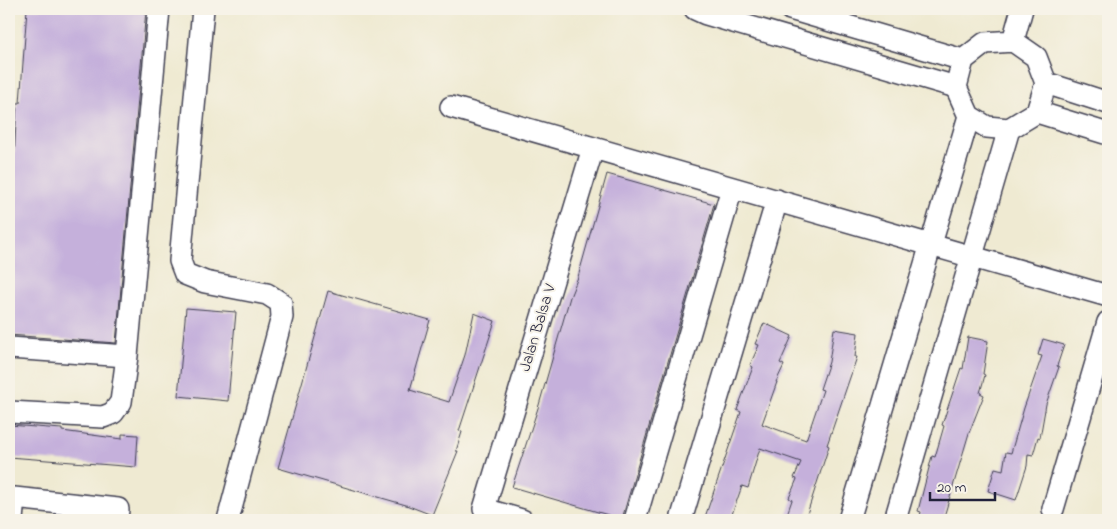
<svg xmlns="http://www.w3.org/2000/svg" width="1117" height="529" font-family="'Indie Flower',sans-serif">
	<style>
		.building { fill: #c5b0db }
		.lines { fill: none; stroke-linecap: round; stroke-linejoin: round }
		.minor-casing { stroke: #414052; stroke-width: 24 }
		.minor { stroke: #fff; stroke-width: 21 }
		.labels { text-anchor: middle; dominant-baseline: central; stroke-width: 4; stroke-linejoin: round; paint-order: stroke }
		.street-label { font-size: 16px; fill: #22223b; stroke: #f7f3e8 }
	</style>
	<rect width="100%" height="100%" fill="#f7f3e8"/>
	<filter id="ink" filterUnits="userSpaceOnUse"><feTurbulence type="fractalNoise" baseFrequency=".02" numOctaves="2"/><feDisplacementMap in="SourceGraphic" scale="10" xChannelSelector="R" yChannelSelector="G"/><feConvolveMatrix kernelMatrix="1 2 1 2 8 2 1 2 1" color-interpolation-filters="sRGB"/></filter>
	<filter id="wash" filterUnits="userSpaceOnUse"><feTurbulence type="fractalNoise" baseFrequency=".0096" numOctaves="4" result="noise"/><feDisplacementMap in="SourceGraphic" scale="20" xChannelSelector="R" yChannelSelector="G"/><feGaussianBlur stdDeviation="1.12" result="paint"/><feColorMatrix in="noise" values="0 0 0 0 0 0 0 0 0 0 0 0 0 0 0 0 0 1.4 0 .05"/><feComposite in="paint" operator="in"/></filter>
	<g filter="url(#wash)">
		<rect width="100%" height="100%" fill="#efead2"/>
		<g id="blocks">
			<path class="building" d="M27,9l119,1 -30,333 -107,-8v-112l3,-23 5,-97h3z
				M607,174l107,30 -92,315 -110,-32 27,-82 31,-108 8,-20z
				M328,291l102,29 -20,70 39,12 16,-47 9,-42 21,8 -36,110 3,1 -6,19h2l-26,64 -26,-10 -128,-37z
				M186,308l50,4 -8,89 -50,-5z
				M764,323l28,13 -12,27 4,2 -8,17h1l-15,42 44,16 17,-50 -3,-1 9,-27 5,-33 24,4 -3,24h2l-30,88 2,1 -24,74h-20l7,-20 -3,-2 8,-19 -3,-1 7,-16 -41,-14 -12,40 -6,-2 -12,34h-26l37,-108 -4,-2 16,-43 -3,-2 9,-20 -4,-1z
				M968,337l20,4 -5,33 2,1 -5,18 4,2 -15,38 -26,87h-24l2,-8 -3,-1 14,-55 3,1 9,-31 -2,-1 19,-57 2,1z
				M1043,339l21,6 -7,21 2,1 -13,37 -6,34 -2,-1 -5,18 -5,-1 -1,12 -11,34 -28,-9 7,-23 8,2 3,-18 5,1 13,-45 18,-52 -4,-1z
				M9,425l53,4v2l60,8v-5l16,1 -2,32 -127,-10z"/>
		</g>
	</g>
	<g filter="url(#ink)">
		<use href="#blocks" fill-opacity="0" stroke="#414052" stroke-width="1"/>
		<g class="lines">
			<g class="minor-casing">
				<path id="minor" d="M203,9l-23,252 5,13 20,8 62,12 14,9 1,14 -54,203
					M695,9l11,5 250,73
					M790,9l173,51
					M1013,41l23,16 10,26 -9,29 -28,17 -22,-2 -18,-11 -13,-29 7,-27 22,-17z
					M1013,41l9,-32
					M1046,83l62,20
					M451,107l657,189
					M1037,112l71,22
					M9,348l118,8
					M9,412l94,5 10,-4 8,-11 6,-46 32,-347
					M1053,509l55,-187
					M12,520l2,-22 104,11 -1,11
					M522,520l-38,-11 109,-361
					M635,520l97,-332
					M681,520l96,-320
					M849,520l120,-404
					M895,520l114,-391"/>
			</g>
			<use href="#minor" class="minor"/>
		</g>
	</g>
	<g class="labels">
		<g class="street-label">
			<text transform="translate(538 328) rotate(-73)">Jalan Balsa V</text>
		</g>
	</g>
	<rect width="1117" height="529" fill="none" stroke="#f7f3e8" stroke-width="30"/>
	<path d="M930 492v8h65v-8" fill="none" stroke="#22223b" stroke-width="2.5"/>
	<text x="937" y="492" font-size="15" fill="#22223b" stroke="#f7f3e8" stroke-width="4" paint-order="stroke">20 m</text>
</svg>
